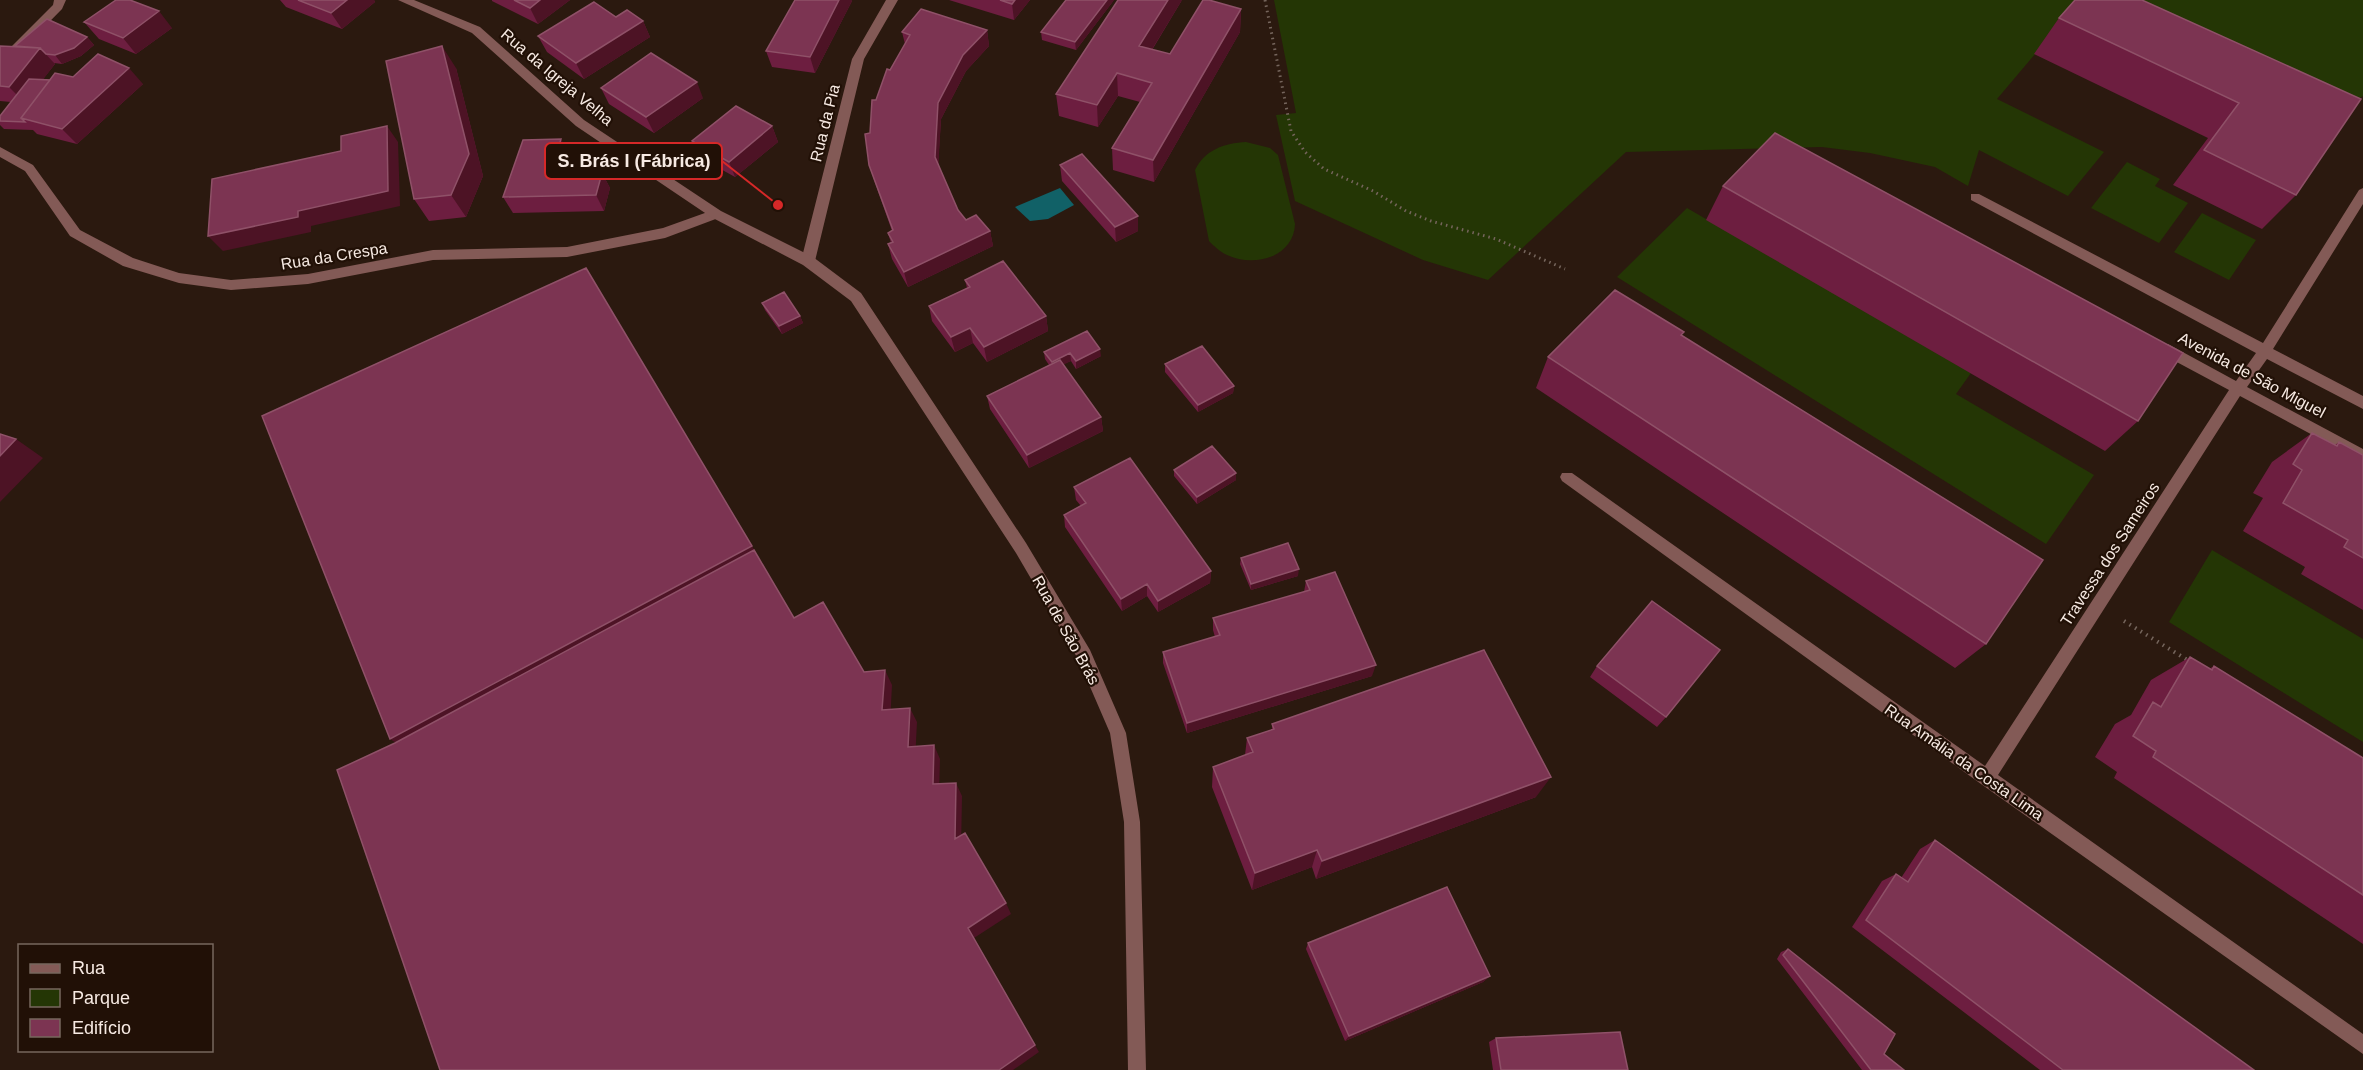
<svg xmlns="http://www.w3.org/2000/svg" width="2363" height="1070" font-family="Arial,sans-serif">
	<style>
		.green { fill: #243605 }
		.water { fill: #116167 }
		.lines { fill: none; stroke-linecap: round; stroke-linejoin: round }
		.path-far1 { stroke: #75655c; stroke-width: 3; stroke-dasharray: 1.5 4; stroke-linecap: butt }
		.path { stroke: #75655c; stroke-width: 4; stroke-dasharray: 1.5 5; stroke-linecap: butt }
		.minor { fill: #835a56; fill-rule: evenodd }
		.tertiary { fill: #835a56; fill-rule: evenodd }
		.wall { fill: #6d1e40 }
		.shaded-wall { fill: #4d1325 }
		.building { fill: #7c3452; stroke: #8f5168; stroke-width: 1.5 }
		.labels { text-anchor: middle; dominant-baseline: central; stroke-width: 4.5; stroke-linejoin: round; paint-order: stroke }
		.street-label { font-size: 16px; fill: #f7eae3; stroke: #211006 }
		.leader { fill: none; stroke: #d62828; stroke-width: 2 }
		.callout-dot { fill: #d62828; stroke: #211006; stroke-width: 2 }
		.callout { fill: #211006; stroke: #d62828; stroke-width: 2 }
		.callout-label { font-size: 18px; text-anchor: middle; font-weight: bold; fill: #f7eae3 }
	</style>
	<rect width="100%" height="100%" fill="#2b190f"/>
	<path class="green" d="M1274,0h1089v96l-13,8 -281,-90 -72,85 107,53 -36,44 -89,-46 -11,36 -33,-19 -65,-14 -48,-6 -196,5 -138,128 -65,-20 -128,-59 -19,-86 20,-2z
		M1246,142l24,6 8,7 17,69c-1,33 -41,44 -68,31 -7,-3 -13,-9 -18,-14l-14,-71c10,-20 29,-27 51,-28z
		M2127,162l33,17 -5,7 33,17 -29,40 -68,-35z
		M1687,208l284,165 -15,21 138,81 -48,69 -429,-267z
		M2202,213l54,27 -27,40 -55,-28z
		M2212,550l151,89v103l-194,-120z"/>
	<path class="water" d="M1060,188l14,17 -26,14 -18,2 -15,-14z"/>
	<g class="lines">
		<path class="path-far1" d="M1265,0l26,131 14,21 19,17 49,22 33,20 25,10 65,18 69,30"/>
		<path class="path" d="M2124,621l65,40"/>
		<path class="minor" d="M54,0h12l-4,9 -58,59 -4,1v-11l53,-53z
			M886,0h12l-34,59 -49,202 -7,5 -7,-5 51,-202z
			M0,147l33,18 47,65 53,28 46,15 52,7 77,-6 125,-24 134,-3 96,-19 53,-19 6,5 -1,3 -56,21 -98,19 -134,3 -125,24 -77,6 -52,-7 -56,-17 -53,-30 -45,-65 -25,-14z
			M2363,188v16l-90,145 90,47v13l-96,-50 -20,28 116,62v13l-123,-66 -242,379 365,259v20l-382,-270 -419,-303 -2,-4 2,-4h10l413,293 244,-376 -71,-38 -2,-4 2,-4h10l68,37 20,-28 -285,-153v-6h8l284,149 96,-153z"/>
		<path class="tertiary" d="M398,0h16l66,27 104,93 137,91 92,46 48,36 165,250 64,107 36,83 14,89 6,248h-18l-4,-248 -14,-89 -32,-74 -62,-106 -165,-252 -48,-36 -92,-48 -135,-91 -104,-93z"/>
	</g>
	<path class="wall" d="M280,0h94l1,2 -33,27 -56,-22z
		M492,0h78l-32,24 -46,-23z
		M795,0h56l1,1 -37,72 -43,-6 -6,-16z
		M949,0h81l-16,20z
		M1114,0l-38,50 -34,-10 -1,-8z
		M1182,0l-30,50 18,4 71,-45 -1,23 -86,150 -41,-12 -1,-22 28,-46 -22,-6 -20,31 -39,-11 -3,-22z
		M616,17l27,4 7,16 -66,42 -37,-27 -9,-16z
		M2059,18l302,81 -65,96 -34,34 -89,-44 35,-47 -174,-84z
		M84,22l88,6 -36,26 -37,-15z
		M987,30l2,16 -23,25 -25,48 -3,46 20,45 8,10 24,11 3,15 -85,41 -16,-28 -4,-15 3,-1 -3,-10 4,-2 -18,-51 -5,-15 1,-32 6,-33 14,-30 15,-26 -3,-12z
		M87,37l7,8 -13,11 -19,8 -8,-1 1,1 -12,15 7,1 23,-3 70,7 -66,60 -40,-10 -4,-4 -29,-1 -4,-4v-9l11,-14 -11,-1v-55h15z
		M456,68l27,108 -17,41 -37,4 -15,-22z
		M601,88l102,10 -49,35 -45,-29z
		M772,126l6,16 -43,35 -36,-20 -7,-16z
		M570,155l-1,3h11l8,15h14l8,15 -6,23 -91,2 -10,-16z
		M1060,165l78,51v15l-22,11 -54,-61z
		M1723,186l415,235 -33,30 -399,-231z
		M965,280l81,36 2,15 -61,31 -14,-19 -18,9 -23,-31 -3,-15 38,-18z
		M762,303l38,13 3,7 -21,11 -17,-24z
		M1682,336l304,308 -31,24 -419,-280 12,-31z
		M1044,352l57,4 -25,13 -5,-8 -8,3 38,53 2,14 -74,37 -39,-59 -3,-13 62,-31 -4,-6z
		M1165,364l69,22 -1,7 -35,19 -33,-40z
		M2312,433l23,12 4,-3 24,13v155l-62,-36 4,-7 -62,-36 20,-33 -10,-5 19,-31z
		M1174,470l62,10 -39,24 -23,-28z
		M1074,487l137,84 -1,12 -52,29 -11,-16 -25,15 -57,-84 -1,-12 17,-9 -5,-6z
		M1241,558l57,18 -47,14 -11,-26z
		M1306,581l66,95 -185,57 -24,-70v-11l52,-15 -2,-7v-12l91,-26z
		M2190,657l19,12 5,-3 149,92v186l-249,-166 3,-6 -22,-15 20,-33 16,-9 20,-35z
		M1597,666l69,51 -9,10 -67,-50z
		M1272,724l264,73 -220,82 -4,-12 -60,23 -40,-103 1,-20 32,-12 2,-17 25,-8z
		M1935,840l319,230h-214l-188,-143 30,-46 14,-7 5,4 19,-29z
		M1308,943l182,33 -7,6 -138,59 -39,-92z
		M1788,949l96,105 20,16h-42l-85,-111 4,-7z
		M1496,1038l132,32h-135l-4,-28z"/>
	<path class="shaded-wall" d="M347,0h27l1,2 -33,27 -11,-16z
		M540,0h30l-32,24 -8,-16z
		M839,0h12l1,1 -37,72 -5,-16z
		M1015,0h15l-16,20 -2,-16z
		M1107,0h7l-38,50 -1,-8z
		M1168,0h14l-42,69 -1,-23z
		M1241,9l-1,23 -86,150 -1,-22z
		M159,11l13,17 -36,26 -13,-16z
		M643,21l7,16 -66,42 -8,-16z
		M987,30l2,16 -23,25 -25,48 -3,53 -3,-15 3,-54 25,-48z
		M87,37l7,8 -13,11 -19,8 -7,-9z
		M442,46l14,22 27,108 -17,41 -15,-22z
		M40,48l15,16 -30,39 -16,-16z
		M129,68l14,16 -66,60 -15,-15z
		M1117,73l1,23 -20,31 -1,-22z
		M697,82l6,16 -49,35 -8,-16z
		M387,126l11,16 2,64 -89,20v6l-88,19 -15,-15z
		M772,126l6,16 -43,35 -6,-15z
		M561,139l9,16 -6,19 -9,-15z
		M580,158l9,16 -13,-1z
		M602,173l8,15 -6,23 -8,-16z
		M1138,216v15l-22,11 -1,-15z
		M990,231l3,15 -85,41 -4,-15z
		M800,316l3,7 -21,11 -3,-8z
		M1046,316l2,15 -61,31 -3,-15z
		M970,328l3,15 -18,9 -4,-15z
		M1100,349l1,7 -25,13v-8z
		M1070,353l1,8 -18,9 -1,-8z
		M1234,386l-1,7 -35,19v-7z
		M1101,417l2,14 -74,37 -2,-13z
		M16,439l27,19 -43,44v-46z
		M1236,473v7l-39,24v-7z
		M752,546l12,21 -348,189 -26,-17z
		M1299,569l-1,7 -47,14v-6z
		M1211,571l-1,12 -52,29v-11z
		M1147,584v12l-25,15 -1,-12z
		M1376,665l-4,11 -185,57v-10z
		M885,670l7,15 -2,39 -8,-14z
		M910,708l7,14 -2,39 -7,-14z
		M934,745l6,14 -1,38 -6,-13z
		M1551,777l-15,20 -220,82 6,-18z
		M956,783l6,13 -1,55 -6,-12z
		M1317,850l-5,17 -60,23 3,-17z
		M1006,903l5,11 -37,24 65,114 -26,18h-14l-31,-142z
		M1490,976l-7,6 -138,59 4,-5z"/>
	<path class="building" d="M116,0h14l29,11 -36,27 -39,-16z
		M298,0h49l-16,13z
		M514,0h26l-10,8z
		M795,0h44l-29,57 -44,-6z
		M1000,0h15l-3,4z
		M1066,0h41l-32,42 -34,-10z
		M1118,0h50l-29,46 31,8 33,-54h6l32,9 -88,151 -41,-12 40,-65 -35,-10 -20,32 -41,-11z
		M2075,0h67l219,99 -65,96 -92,-45 35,-47 -180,-85z
		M594,2l22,15 11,-7 16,11 -67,42 -38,-27z
		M921,9l66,21 -24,25 -25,48 -3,54 23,53 8,10 10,-5 14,16 -86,41 -16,-28 5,-2 -5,-9 5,-3 -24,-65 -4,-31 5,-1 2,-33h4l11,-31 3,1 20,-35 -8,-3z
		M47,19l40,18 -13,11 -19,7 -9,-1 -6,-6 -25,-2z
		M0,46l40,2 -31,39 -9,-1z
		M442,46l27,108 -18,41 -37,4 -28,-138z
		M651,53l46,29 -51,35 -45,-29z
		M98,54l31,14 -67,61 -41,-11 34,-45 18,4z
		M29,79l21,1 -29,38 4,4 -25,-1v-5z
		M736,106l36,20 -43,36 -37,-21z
		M387,126l1,65 -90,20v6l-90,19 4,-57 129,-28v-15z
		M1775,133l408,220 -45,68 -415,-235z
		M561,139l-6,20 25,-1 -4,15h26l-6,22 -93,2 20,-57z
		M1082,154l56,62 -23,11 -55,-62z
		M1003,261l43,55 -62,31 -14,-19 -19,9 -22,-31 41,-19 -5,-7z
		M586,268l166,278 -362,193 -128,-323z
		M1615,290l69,42 -3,3 362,225 -57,84 -438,-287z
		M784,292l16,24 -21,10 -17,-23z
		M1087,331l13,18 -24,12 -6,-8 -18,9 -8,-10z
		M1202,346l32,40 -36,19 -33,-41z
		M1060,360l41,57 -74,38 -40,-59z
		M2312,433l25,13 2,-4 24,13v103l-19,-11 4,-7 -65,-37 19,-33 -9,-6z
		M0,434l16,5 -16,17z
		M1212,446l24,27 -39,24 -23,-27z
		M1130,458l81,113 -53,30 -11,-17 -26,15 -57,-84 22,-12 -12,-16z
		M1288,543l11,26 -48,15 -10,-26z
		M754,550l40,68 29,-16 41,70 21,-2 -3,40 28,-2 -2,39 26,-2 -1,39 23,-1 -1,56 10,-6 41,70 -38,25 67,117 -36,25h-559l-103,-300 58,-27z
		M1335,572l41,93 -189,58 -24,-71 57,-17 -7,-17 97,-28 -4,-9z
		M1652,601l68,49 -54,67 -69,-51z
		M1484,650l67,127 -229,84 -5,-11 -62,23 -42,-106 40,-15 -6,-14 27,-9 -2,-5z
		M2190,657l22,13 2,-4 149,92v137l-210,-138 3,-6 -23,-15 20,-34 8,5z
		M1935,840l319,230h-191l-197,-150 30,-46 12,8z
		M1447,887l43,89 -141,60 -41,-93z
		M1788,949l107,85 -11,20 20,16h-33l-88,-115z
		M1620,1032l8,38h-127l-5,-32z"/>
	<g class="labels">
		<g class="street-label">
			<text transform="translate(557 77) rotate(40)">Rua da Igreja Velha</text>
			<text transform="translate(825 123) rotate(-76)">Rua da Pia</text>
			<text transform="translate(334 256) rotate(-9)">Rua da Crespa</text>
			<text transform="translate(2252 375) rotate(28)">Avenida de São Miguel</text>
			<text transform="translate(2110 554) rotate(-57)">Travessa dos Sameiros</text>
			<text transform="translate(1066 630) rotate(61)">Rua de São Brás</text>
			<text transform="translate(1964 762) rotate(35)">Rua Amália da Costa Lima</text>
		</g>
	</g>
	<path class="leader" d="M778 205L722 161"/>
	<circle class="callout-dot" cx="778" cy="205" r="6"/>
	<rect class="callout" x="545" y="143" width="177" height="36" rx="6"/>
	<g class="callout-label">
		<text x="634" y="167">S. Brás I (Fábrica)</text>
	</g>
	<rect x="18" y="944" width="195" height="108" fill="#211006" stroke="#77675e" stroke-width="1.5"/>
	<rect x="30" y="964" width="30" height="9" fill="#835a56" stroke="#77675e" stroke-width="1.5"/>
	<text x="72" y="974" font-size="18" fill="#f7eae3">Rua</text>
	<rect x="30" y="989" width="30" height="18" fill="#243605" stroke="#77675e" stroke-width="1.5"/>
	<text x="72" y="1004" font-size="18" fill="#f7eae3">Parque</text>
	<rect x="30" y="1019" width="30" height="18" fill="#7c3452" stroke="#77675e" stroke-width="1.5"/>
	<text x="72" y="1034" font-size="18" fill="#f7eae3">Edifício</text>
</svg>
